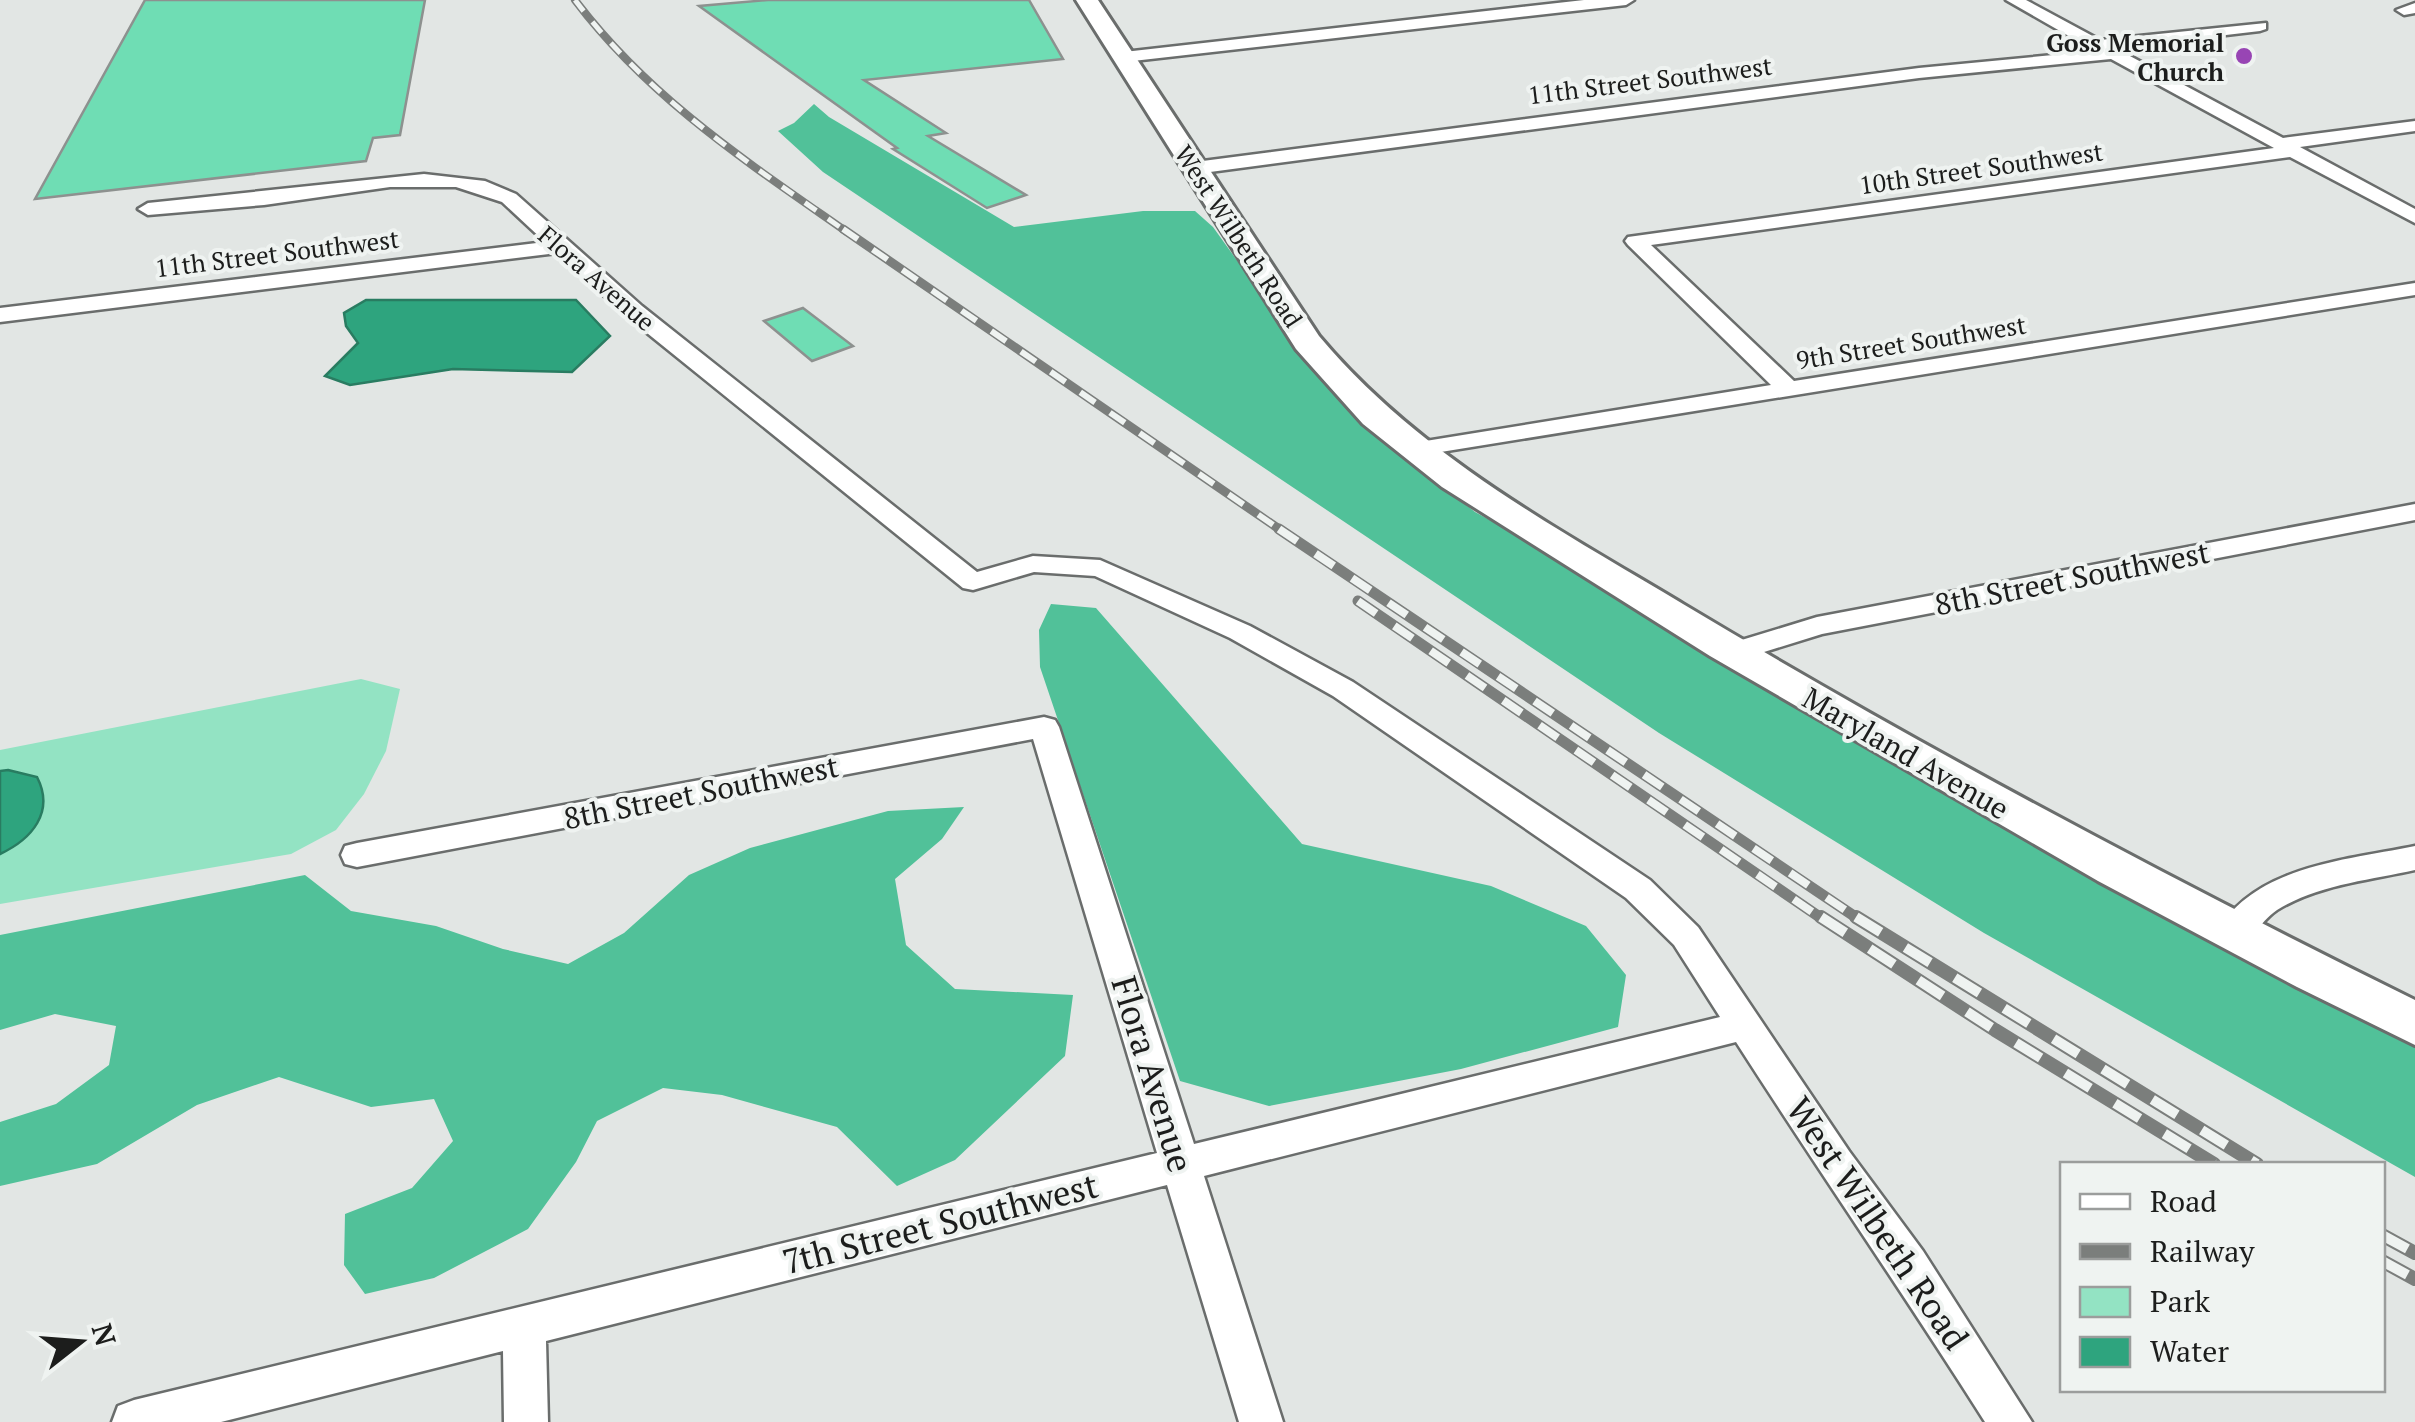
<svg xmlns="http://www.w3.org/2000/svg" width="2415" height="1422" font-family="'PT Serif',serif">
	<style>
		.green { fill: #93e3c3 }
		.forest { fill: #51c199 }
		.water { fill: #2ea47e; stroke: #297c61; stroke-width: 2.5 }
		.building { fill: #6fddb4; stroke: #8d918f; stroke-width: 2.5 }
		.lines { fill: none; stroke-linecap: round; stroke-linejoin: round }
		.street-casing { stroke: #6a6d6c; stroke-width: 5 }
		.secondary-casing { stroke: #6a6d6c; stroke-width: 6 }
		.street { fill: #fff; fill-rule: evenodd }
		.secondary { fill: #fff; fill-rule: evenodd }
		.rail-far3-casing { stroke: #7b7e7c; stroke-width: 8 }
		.rail-far2-casing { stroke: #7b7e7c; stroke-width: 9 }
		.rail-far1-casing { stroke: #7b7e7c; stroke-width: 11 }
		.rail-casing { stroke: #7b7e7c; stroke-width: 14 }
		.rail-far3 { stroke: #eff3f1; stroke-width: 5; stroke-dasharray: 14; stroke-linecap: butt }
		.rail-far2 { stroke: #eff3f1; stroke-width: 6; stroke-dasharray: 18; stroke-linecap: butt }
		.rail-far1 { stroke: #eff3f1; stroke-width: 8; stroke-dasharray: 22; stroke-linecap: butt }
		.rail { stroke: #eff3f1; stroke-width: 10; stroke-dasharray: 29; stroke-linecap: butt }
		.poi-dot { fill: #9845b4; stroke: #eff3f1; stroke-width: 4 }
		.labels { text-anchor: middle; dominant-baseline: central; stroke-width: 8; stroke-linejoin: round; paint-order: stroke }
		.far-poi-label { font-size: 25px; font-weight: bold; fill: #1c1d1c; stroke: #eff3f1; text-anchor: end }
		.far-street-label { font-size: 25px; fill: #1c1d1c; stroke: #eff3f1 }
		.street-label { font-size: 30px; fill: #1c1d1c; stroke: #eff3f1 }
		.near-street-label { font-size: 35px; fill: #1c1d1c; stroke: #eff3f1 }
	</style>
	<rect width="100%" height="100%" fill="#e2e6e4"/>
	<path class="green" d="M361,679l39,10 -14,62 -22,43 -28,36 -45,24 -291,50v-154z"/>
	<path class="forest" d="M814,104l15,13 185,110 129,-16h52l18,16 89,124 88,93 85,68 100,54 378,232 323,177 139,67v135l-431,-244 -325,-200 -836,-561 -45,-41 16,-8z
		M1051,604l45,4 206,236 189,42 95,40 40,49 -8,52 -157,42 -192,37 -89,-25 -140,-414 -1,-37z
		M964,807l-22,32 -47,40 11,66 49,44 118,6 -8,61 -110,104 -58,26 -60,-59 -115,-32 -59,-7 -66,33 -21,41 -48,67 -94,49 -69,16 -21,-29 1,-51 67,-26 41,-47 -19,-42 -63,8 -92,-30 -82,28 -100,59 -97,22v-64l56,-18 53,-39 7,-39 -61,-12 -55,16v-95l305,-60 46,36 85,15 67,23 65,15 56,-31 65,-58 61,-27 138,-37z"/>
	<path class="water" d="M366,300h210l34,36 -38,36 -119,-3 -103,16 -25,-9 33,-33 -12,-17 -2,-13z
		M8,770l29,7c18,35 -5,62 -37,77v-83z"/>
	<path class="building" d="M145,0h280l-25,135 -27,3 -7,23 -331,38z
		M768,0h261l34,59 -199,21 82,53 -18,3 98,59 -39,13 -94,-59 4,-1 -198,-142z
		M803,308l50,38 -41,15 -48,-40z"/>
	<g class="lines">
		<g class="street-casing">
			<path id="street" d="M1584,0h50l-8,5 -502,57 -8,-5 8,-5z
				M2006,0h20l74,40 166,-17v6l-6,2 -145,17 168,90 132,-17v10l-115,16 115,62v14l-125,-66 -639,88 143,136 621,-98v12l-999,161 -12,-7 3,-5 364,-59 -143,-140 -3,-4 3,-4 646,-89 -163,-89 -192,19 -724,96 -10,-6 10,-6 724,-94 176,-17z
				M2415,3v10l-11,2 -8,-5z
				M424,174l61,7 31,13 126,112 335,266 56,-16 67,4 150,66 103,56 297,198 48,47 151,224 74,100 109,171h-47c-81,-128 -167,-252 -249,-380l-532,134 79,246h-44l-72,-237 -621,156 2,81h-44l-1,-71 -282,71h-109l6,-16 16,-6 1023,-247 -124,-414 -676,128 -12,-3 -4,-9 4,-9 12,-3 687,-126 11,3 4,7 135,417 526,-127 -46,-72 -48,-47 -293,-202 -103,-58 -135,-62 -61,-4 -61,18 -10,-2 -337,-272 -69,-63 -557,69v-14l545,-66 -43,-40 -46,-15h-66l-126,18 -116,10 -10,-6 10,-6z
				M2415,504v16l-593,114 -90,28 -10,-2 -4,-7 4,-7 95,-29z
				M2415,846v24c-45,10 -98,15 -138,40 -21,14 -28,42 -56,33l-5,-9c36,-68 131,-74 199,-88z"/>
		</g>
		<g class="secondary-casing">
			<path id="secondary" d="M1076,0h22l221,336c99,118 234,190 364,268 238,143 483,273 732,396v45l-118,-58 -199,-106 -388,-225 -268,-169 -79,-63 -67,-75z"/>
		</g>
		<use href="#street" class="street"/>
		<use href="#secondary" class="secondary"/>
		<g class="rail-far3-casing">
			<path id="rail-far3" d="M575,0c74,98 172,162 272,232"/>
		</g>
		<g class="rail-far2-casing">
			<path id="rail-far2" d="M843,229l439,302"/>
		</g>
		<g class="rail-far1-casing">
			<path id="rail-far1" d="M1279,529l581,391
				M1358,601l466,319"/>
		</g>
		<g class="rail-casing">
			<path id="rail" d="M1821,917l174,113 219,134
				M1856,917l401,247
				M2382,1235l33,18
				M2382,1261l33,18"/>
		</g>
		<use href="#rail-far3" class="rail-far3"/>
		<use href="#rail-far2" class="rail-far2"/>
		<use href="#rail-far1" class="rail-far1"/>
		<use href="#rail" class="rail"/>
	</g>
	<circle class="poi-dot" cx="2244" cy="56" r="10"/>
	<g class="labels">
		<g class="far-poi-label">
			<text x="2224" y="42">Goss Memorial<tspan x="2224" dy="29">Church</tspan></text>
		</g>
		<g class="far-street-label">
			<text transform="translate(1650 80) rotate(-7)">11th Street Southwest</text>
			<text transform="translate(1981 168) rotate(-8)">10th Street Southwest</text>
			<text transform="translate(1239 236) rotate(57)">West Wilbeth Road</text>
			<text transform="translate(277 253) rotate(-7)">11th Street Southwest</text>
			<text transform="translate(597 278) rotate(41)">Flora Avenue</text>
			<text transform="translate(1911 342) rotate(-9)">9th Street Southwest</text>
		</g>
		<g class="street-label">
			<text transform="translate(2072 578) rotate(-11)">8th Street Southwest</text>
			<text transform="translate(1906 753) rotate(30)">Maryland Avenue</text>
			<text transform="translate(701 792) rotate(-11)">8th Street Southwest</text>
		</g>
		<g class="near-street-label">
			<text transform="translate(1153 1074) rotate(73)">Flora Avenue</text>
			<text transform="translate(940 1223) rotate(-14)">7th Street Southwest</text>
			<text transform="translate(1878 1223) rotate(56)">West Wilbeth Road</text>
		</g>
	</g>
	<rect x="2060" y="1162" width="325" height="230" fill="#eff3f1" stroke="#9b9d9c" stroke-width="2.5"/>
	<rect x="2080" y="1194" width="50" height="15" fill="#ffffff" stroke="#9b9d9c" stroke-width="2.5"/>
	<text x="2150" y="1212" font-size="30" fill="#1c1d1c">Road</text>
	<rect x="2080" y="1244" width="50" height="15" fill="#7b7e7c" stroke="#9b9d9c" stroke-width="2.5"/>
	<text x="2150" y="1262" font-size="30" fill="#1c1d1c">Railway</text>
	<rect x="2080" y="1287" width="50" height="30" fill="#93e3c3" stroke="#9b9d9c" stroke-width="2.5"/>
	<text x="2150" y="1312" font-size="30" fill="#1c1d1c">Park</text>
	<rect x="2080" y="1337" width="50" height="30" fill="#2ea47e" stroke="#9b9d9c" stroke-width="2.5"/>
	<text x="2150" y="1362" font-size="30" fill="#1c1d1c">Water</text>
	<g transform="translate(80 1342) rotate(73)" stroke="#eff3f1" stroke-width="8" paint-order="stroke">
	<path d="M0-8L18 38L0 25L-18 38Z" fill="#1c1d1c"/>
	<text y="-15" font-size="28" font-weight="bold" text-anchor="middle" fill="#1c1d1c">N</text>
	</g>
</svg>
